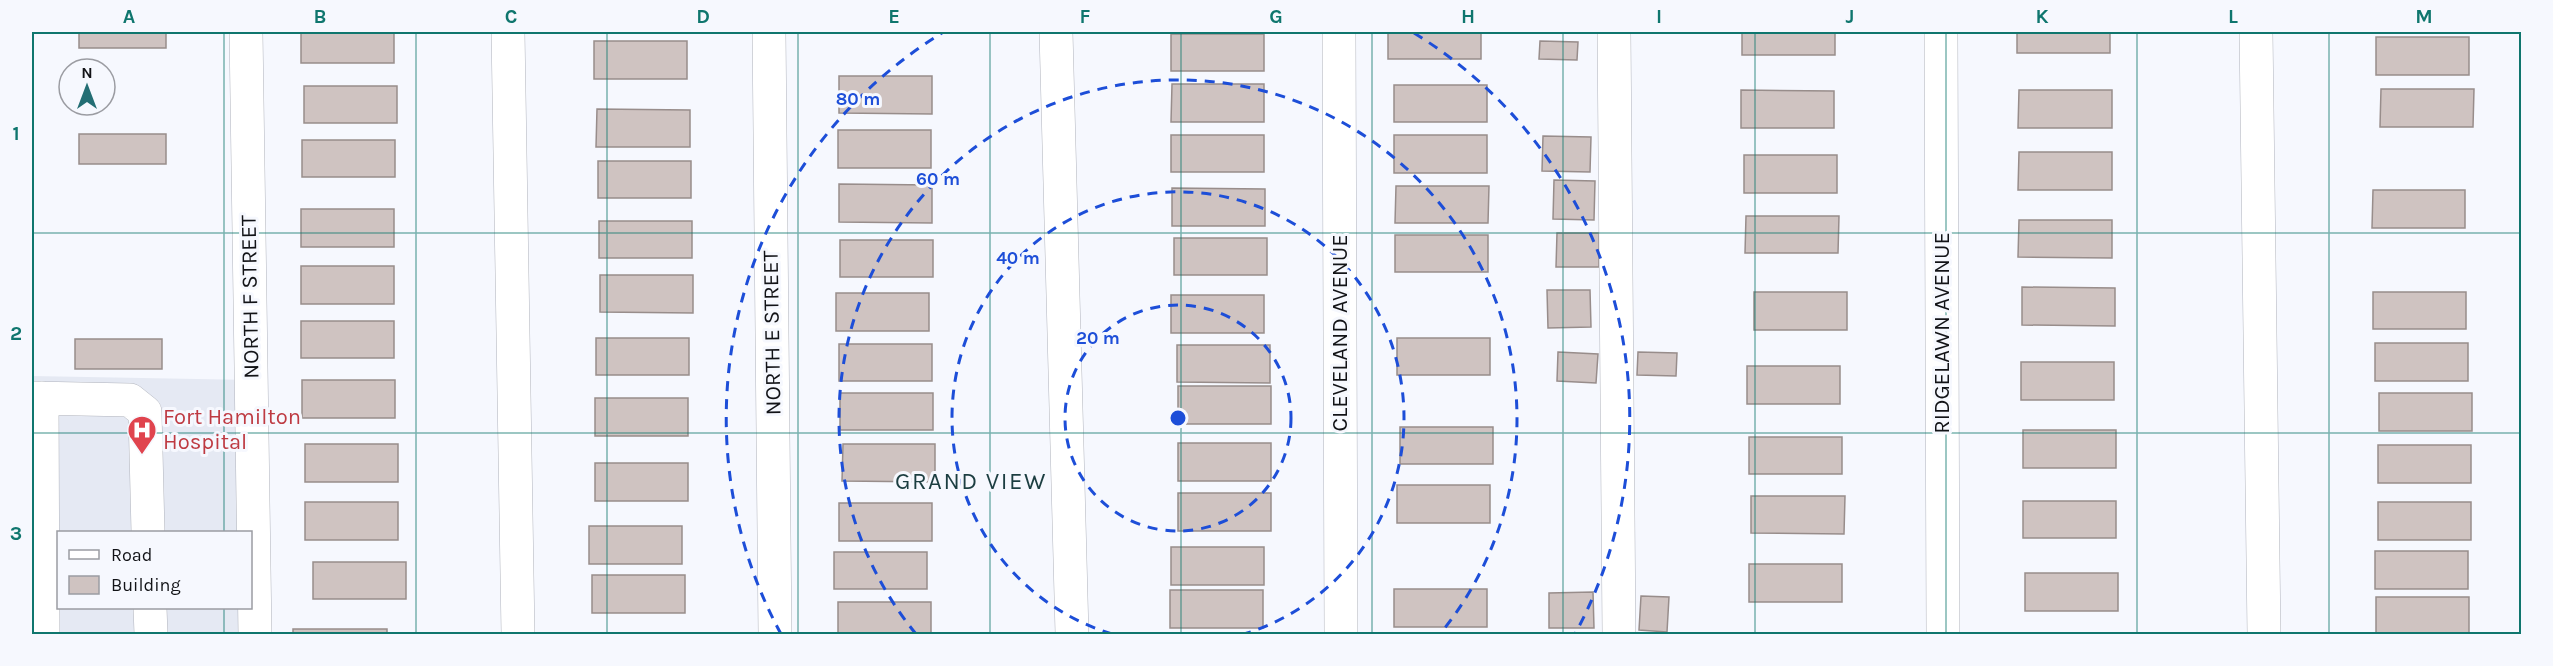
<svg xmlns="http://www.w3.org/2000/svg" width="2553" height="666" font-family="Karla,sans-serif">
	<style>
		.built { fill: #e5e9f3; fill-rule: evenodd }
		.building { fill: #cfc3c1; stroke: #988d8b; stroke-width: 1.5 }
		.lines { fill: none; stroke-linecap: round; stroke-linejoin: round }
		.minor-casing { stroke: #b1b4bd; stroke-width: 34 }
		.minor { stroke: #fff; stroke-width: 33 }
		.grid { fill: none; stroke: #0f766e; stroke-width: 1.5; stroke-opacity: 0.55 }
		.ring { fill: none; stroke: #1d4ed8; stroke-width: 3; stroke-dasharray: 10 8 }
		.labels { text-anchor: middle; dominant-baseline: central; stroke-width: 6; stroke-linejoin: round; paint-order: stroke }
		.street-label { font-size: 22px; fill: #121317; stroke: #f6f8fe }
		.health-label { font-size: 22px; fill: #be3a42; stroke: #f6f8fe; text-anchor: start }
		.neighbourhood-label { font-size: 24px; letter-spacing: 1.5px; fill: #1c3e41; stroke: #f6f8fe }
		.centre { fill: #1d4ed8; stroke: #f6f8fe; stroke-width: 3 }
		.ring-label { font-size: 18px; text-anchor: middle; font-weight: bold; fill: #1d4ed8; stroke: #f6f8fe; stroke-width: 6; stroke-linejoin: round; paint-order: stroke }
		.neatline { fill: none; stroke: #0f766e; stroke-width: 2 }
		.grid-label { font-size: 20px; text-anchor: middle; font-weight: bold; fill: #0f766e }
	</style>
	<rect width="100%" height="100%" fill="#f6f8fe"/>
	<path class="built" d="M32,376l220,4 3,254h-223zM58,532h192v76h-192z"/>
	<path class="building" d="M79,32h87v16h-87z
		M301,32h93v31h-93z
		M1388,32h93v27h-93z
		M1742,32h93v23h-93z
		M2017,32h93v21h-93z
		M1171,34h93v37h-93z
		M2376,37h93v38h-93z
		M594,41h93v38h-93z
		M1540,41l38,1 -1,18 -38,-1z
		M839,76h93v38l-93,-1z
		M1172,84h92v38h-93z
		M1394,85h93v37h-93z
		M304,86h93v37h-93z
		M2381,89h93l-1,38h-93z
		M1741,90l93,1v37h-93z
		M2019,90h93v38h-94z
		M597,109l93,1v37h-94z
		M838,130h93v38h-93z
		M79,134h87v30h-87z
		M1171,135h93v37h-93z
		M1394,135h93v38h-93z
		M1543,136l48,1 -1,35 -48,-1z
		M302,140h93v37h-93z
		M2019,152h93v38h-94z
		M1744,155h93v38h-93z
		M598,161h93v37h-93z
		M1554,180l41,1 -1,39 -41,-1z
		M839,184l93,1v38l-93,-1z
		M1396,186h93l-1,37h-93z
		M1172,188l93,1v37h-93z
		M2373,190h92v38h-93z
		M301,209h93v38h-93z
		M1746,216h93l-1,37h-93z
		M2019,220h93v38l-94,-1z
		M599,221h93v37h-93z
		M1557,233h42v34h-43z
		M1395,235h93v37h-93z
		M1174,238h93v37h-93z
		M840,240h93v37h-93z
		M301,266h93v38h-93z
		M600,275h93v38l-93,-1z
		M2022,287l93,1v38l-93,-1z
		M1547,290h43l1,37 -43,1z
		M1754,292h93v38h-93z
		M2373,292h93v37h-93z
		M836,293h93v38h-93z
		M1171,295h93v38h-93z
		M301,321h93v37h-93z
		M596,338h93v37h-93z
		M1397,338h93v37h-93z
		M75,339h87v30h-87z
		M2375,343h93v38h-93z
		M839,344h93v37h-93z
		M1177,345h93v38l-93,-1z
		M1558,352l40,2 -2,29 -39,-2z
		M1638,352l39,1 -1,23 -39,-1z
		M2021,362h93v38h-93z
		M1747,366h93v38h-93z
		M302,380h93v38h-93z
		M1178,386h93v38h-93z
		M840,393h93v37h-93z
		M2379,393h93v38h-93z
		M595,398h93v38h-93z
		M1400,427h93v37h-93z
		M2023,430h93v38h-93z
		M1749,437h93v37h-93z
		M1178,443h93v38h-93z
		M305,444h93v38h-93z
		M843,444h92v38l-93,-1z
		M2378,445h93v38h-93z
		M595,463h93v38h-93z
		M1397,485h93v38h-93z
		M1178,493h93v38h-93z
		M1751,496h94l-1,38 -93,-1z
		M2023,501h93v37h-93z
		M305,502h93v38h-93z
		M2378,502h93v38h-93z
		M839,503h93v38h-93z
		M589,526h93v38h-93z
		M1171,547h93v38h-93z
		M2375,551h93v38h-93z
		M834,552h93v37h-93z
		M313,562h93v37h-93z
		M1749,564h93v38h-93z
		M2025,573h93v38h-93z
		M592,575h93v38h-93z
		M1394,589h93v38h-93z
		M1170,590h93v38h-93z
		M1593,592l1,36h-45v-35z
		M1641,596l28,1 -2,35 -28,-2z
		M2376,597h93v37h-93z
		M838,602h93v32h-93z
		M293,629h94v5h-94z"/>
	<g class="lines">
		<g class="minor-casing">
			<path id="minor" d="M246,32l9,602
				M508,32l10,602
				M769,32l6,602
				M1056,32l16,602
				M1339,32l2,602
				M1614,32l5,602
				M1941,32l2,602
				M2256,32l8,602
				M32,398l98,2 15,12 3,120
				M42,398l1,236
				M150,608l1,26"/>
		</g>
		<use href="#minor" class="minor"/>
	</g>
	<path class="grid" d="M224,32v500M416,32v602M607,32v602M798,32v602M990,32v602M1181,32v602M1372,32v602M1563,32v602M1755,32v602M1946,32v602M2137,32v602M2329,32v602M32,233h2490M32,433h2490M224,608v26"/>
	<g class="ring">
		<circle cx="1178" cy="418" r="113"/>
		<path d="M1112 634A226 226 0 1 1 1244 634"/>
		<path d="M916 634A339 339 0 1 1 1440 634"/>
		<path d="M781 634A452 452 0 0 1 942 33M1414 33A452 452 0 0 1 1575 634"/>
	</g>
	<defs>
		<g id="hospital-pin" transform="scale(1.5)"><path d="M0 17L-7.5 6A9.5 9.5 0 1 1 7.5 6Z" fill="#e0444e" stroke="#f6f8fe"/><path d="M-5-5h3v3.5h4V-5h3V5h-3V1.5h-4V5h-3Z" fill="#fff"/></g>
	</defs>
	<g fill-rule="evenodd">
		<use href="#hospital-pin" x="142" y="430"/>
	</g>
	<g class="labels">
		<g class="street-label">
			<text transform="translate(250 297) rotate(-91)">NORTH F STREET</text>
			<text transform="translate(772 333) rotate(-91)">NORTH E STREET</text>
			<text transform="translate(1340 333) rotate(-90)">CLEVELAND AVENUE</text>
			<text transform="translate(1942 333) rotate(-90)">RIDGELAWN AVENUE</text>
		</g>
		<g class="health-label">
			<text x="163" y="417">Fort Hamilton<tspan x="163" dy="25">Hospital</tspan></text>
		</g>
		<g class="neighbourhood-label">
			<text x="971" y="481">GRAND VIEW</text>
		</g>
	</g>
	<circle cx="1178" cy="418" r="9" class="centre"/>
	<g class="ring-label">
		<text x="858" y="105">80 m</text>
		<text x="938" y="185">60 m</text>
		<text x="1018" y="264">40 m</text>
		<text x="1098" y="344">20 m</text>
	</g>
	<rect width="2553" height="666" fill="none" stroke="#f6f8fe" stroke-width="66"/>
	<rect x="57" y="531" width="195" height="78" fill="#f6f8fe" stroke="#9b9ca2" stroke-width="1.5"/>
	<rect x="69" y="550" width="30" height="9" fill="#ffffff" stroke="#9b9ca2" stroke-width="1.5"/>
	<text x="111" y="561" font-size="18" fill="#121317">Road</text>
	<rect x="69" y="576" width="30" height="18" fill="#cfc3c1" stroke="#9b9ca2" stroke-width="1.5"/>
	<text x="111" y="591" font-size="18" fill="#121317">Building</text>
	<g transform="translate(87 87)"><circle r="28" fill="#f6f8fe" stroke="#9b9ca2" stroke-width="1.5"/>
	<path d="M0-4.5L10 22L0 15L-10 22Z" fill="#236e74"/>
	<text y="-9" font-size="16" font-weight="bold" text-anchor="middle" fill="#121317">N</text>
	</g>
	<rect x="33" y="33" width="2487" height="600" class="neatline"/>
	<g class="grid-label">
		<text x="129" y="23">A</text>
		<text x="320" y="23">B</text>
		<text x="511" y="23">C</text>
		<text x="703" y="23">D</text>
		<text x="894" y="23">E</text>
		<text x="1085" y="23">F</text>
		<text x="1276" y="23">G</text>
		<text x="1468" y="23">H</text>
		<text x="1659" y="23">I</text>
		<text x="1850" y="23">J</text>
		<text x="2042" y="23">K</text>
		<text x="2233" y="23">L</text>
		<text x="2424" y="23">M</text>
		<text x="16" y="140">1</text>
		<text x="16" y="340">2</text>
		<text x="16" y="540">3</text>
	</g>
</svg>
